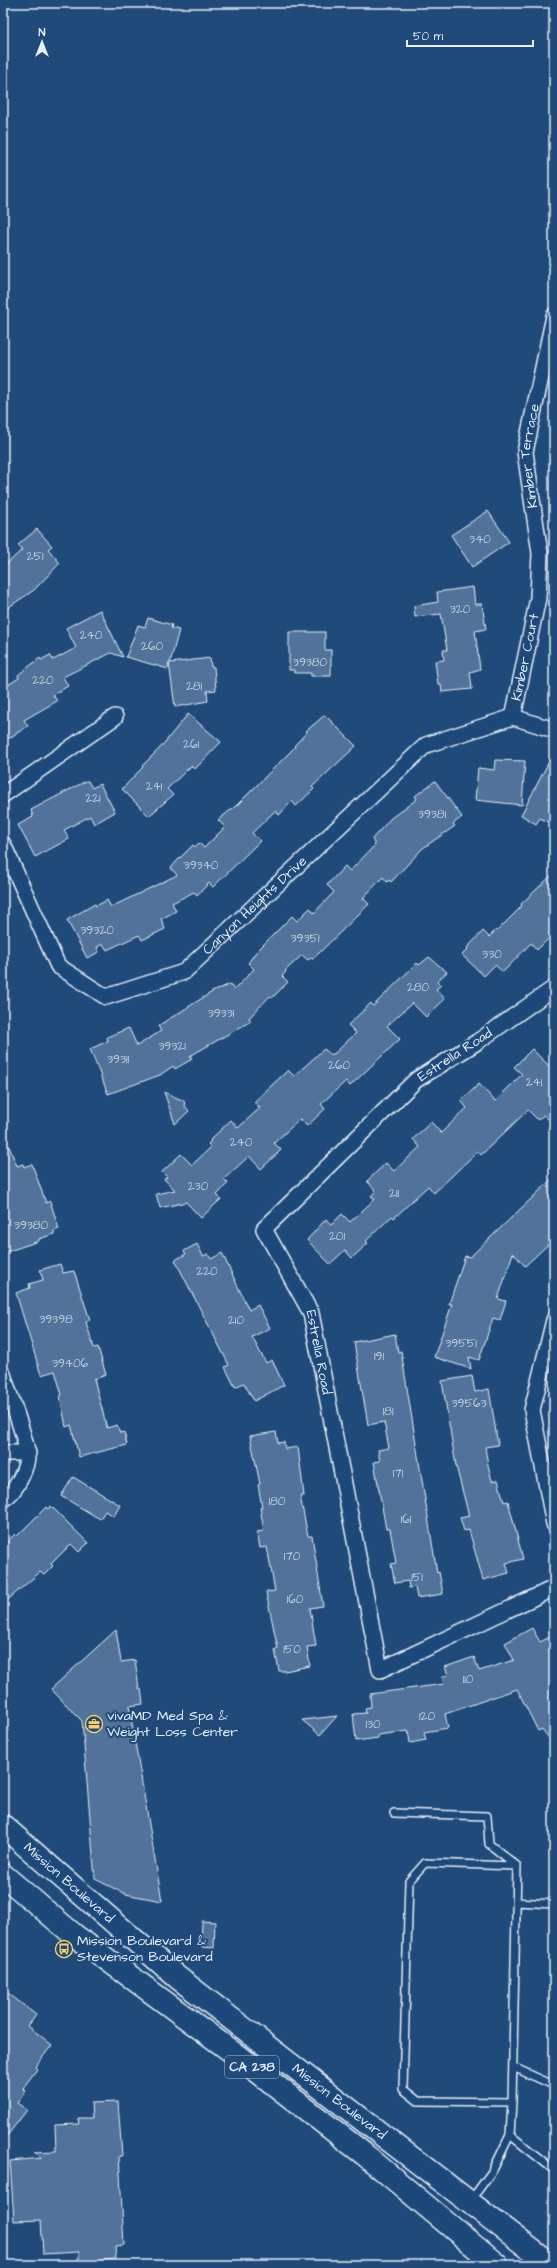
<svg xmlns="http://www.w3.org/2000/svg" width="557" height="2268" font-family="'Architects Daughter',sans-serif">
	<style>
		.building { fill: #517399; stroke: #e8f1f8 }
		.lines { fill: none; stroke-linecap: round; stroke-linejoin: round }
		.lane-casing { stroke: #e8f1f8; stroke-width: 10 }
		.street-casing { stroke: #e8f1f8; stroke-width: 18 }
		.primary-casing { stroke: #e8f1f8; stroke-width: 25 }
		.lane { stroke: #1f4a7a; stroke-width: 7 }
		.street { stroke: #1f4a7a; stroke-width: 15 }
		.primary { stroke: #1f4a7a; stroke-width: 22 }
		.labels { text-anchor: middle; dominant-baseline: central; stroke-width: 4; stroke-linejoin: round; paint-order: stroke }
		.number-label { font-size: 12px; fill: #c2d2e0 }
		.shield { fill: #1f4a7a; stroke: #acbfd2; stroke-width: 1 }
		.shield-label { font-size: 13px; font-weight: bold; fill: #e8f1f8 }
		.street-label { font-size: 14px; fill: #e8f1f8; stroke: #1f4a7a }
		.poi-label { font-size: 14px; fill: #e8f1f8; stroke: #1f4a7a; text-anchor: start }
	</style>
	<rect width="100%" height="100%" fill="#1f4a7a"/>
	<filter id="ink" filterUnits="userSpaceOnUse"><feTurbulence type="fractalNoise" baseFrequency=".025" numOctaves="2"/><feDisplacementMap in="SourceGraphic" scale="8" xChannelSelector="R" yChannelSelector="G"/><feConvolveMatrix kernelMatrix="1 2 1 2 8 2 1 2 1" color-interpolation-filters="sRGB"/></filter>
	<g filter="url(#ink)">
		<path class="building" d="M488,511l21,31 -37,25 -21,-32z
			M37,529l15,17 -4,3 12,14 -26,27 -31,21v-44l19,-17 -4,-5z
			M473,587l2,17h7l4,25 -11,2 5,38 -10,3 2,17 -30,3 -1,-8h-3l-3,-23 9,-1 -1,-10h4l-6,-36 -26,3 -1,-11 24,-4 -1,-10z
			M100,610l23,47 -12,-4 -48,24 5,9 -15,9 4,6 -33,19 4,6 -25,16v-54l16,-10 -1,-3 22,-17 1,2 9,-5 3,5 23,-12 -10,-20z
			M148,618l24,7 -1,3 8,2 -9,33 40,-5 1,9h3l2,23 -9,1 1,10 -33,6 -6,-44 -1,6 -42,-12 12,-32 7,2z
			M289,632h36v18h6v26h-20v-3h-17v-3h-5z
			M188,714l33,28 -26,27 -4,-3 -24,23 6,6 -24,21 -27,-27 21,-22 -1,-1 19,-19z
			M325,715l31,31 -44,41 2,2 -18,17 -4,-5 -13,14 -4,-4 -23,22 8,8 -47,46 -4,-4 -12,12 -3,-3 -22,11 4,8 -15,8 4,10 -23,11 -3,-5 -32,15 -4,-6 -6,3 2,5 -12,6 -20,-38 28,-16 1,2 11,-6 4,7 66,-32 -6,-7 6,-7 16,-16 2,2 4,-4 5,5 21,-21 -7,-7 19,-15 58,-58 -1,-1 13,-14 -1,-1z
			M554,752v73l-14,-7 -4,6 -15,-9z
			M495,760l30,1 -3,44 -47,-5 3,-32 16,2z
			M86,781h2l4,7 8,-4 15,28 -21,12 -4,-8 -26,14 5,9 -34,18 -17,-32 15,-8 -2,-7z
			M435,781l27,36 -9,7 2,2 -32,22 -32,34 -2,-2 -2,2 -4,-5 -20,21 6,6 -56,55 -2,-1 -3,2 -6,-5 -17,16 1,1 -4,4 6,6 -16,16 -2,-2 -21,22 2,3 -61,35 2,3 -17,10 -2,-3 -13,9 -52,19 -18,-45 18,-8 -1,-4 22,-9 8,18 24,-15 -3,-5 54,-34 18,-8 4,6 20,-21 -6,-6 8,-11 36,-36 5,5 13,-13 4,5 20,-21 -7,-7 18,-19 5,5 25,-26 -3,-6 19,-21 26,-19 -2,-3z
			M554,873v60l-17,17 -6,-7 -28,29 -8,-7 -11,11 -22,-21 6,-6 -1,-1 16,-17 6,6 7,-7 1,1 25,-25 -1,-2z
			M429,957l18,15 -10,9 4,4 -5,4 9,10 -19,18 -14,-14 -25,23 13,13 -50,47 -4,-5 -25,23 4,5 -18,17 -7,-7 -26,24 7,7 -20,19 -12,-13 -25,23 4,4 -11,12 4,4 -20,19 -15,-16 -26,6 -4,-14 19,-4 -11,-11 3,-2 -5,-5 19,-18 11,11 19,-18 -3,-3 3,-3 -1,-1 21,-20 7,8 22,-20 -6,-6 34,-32 6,6 30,-27 7,6 4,-2 21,-20 -8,-8 23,-22 2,3 44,-43 2,2z
			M532,1049l22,22v54l-10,-10 -6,5 -10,-10 -47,45 -3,-4 -44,42 -6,-7 -34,32 -2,-2 -26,25 2,2 -16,15 -7,-8 -15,14 -23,-24 19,-21 5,6 11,-11 8,8 25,-23 -4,-3 5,-5 -9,-10 19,-18 8,8 26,-24 -7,-8 18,-17 10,11 26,-25 -6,-7 18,-17 16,17 27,-27 -8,-7z
			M164,1092l20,9 1,5 4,5 -14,13z
			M3,1132l14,34 6,-2 1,3 8,-3 14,39 4,-2 9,28 -5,2v3l-15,5v2l-36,12z
			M554,1177v62l-29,27 -12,-13 -15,46 8,2 -6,19 -7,-2 -14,42 -10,-3 2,12 -37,-12 18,-53h-3l16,-48 5,1z
			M197,1244l6,12 5,-2 3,5 11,-6 27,57 9,-5 12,23 -18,9 14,26 6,-3 12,25 -30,16 -10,-18 -9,4 -10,-20 4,-2 -54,-105 11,-6 -2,-3z
			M60,1264l3,9 11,-2 16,49 -4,2 8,26 4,-1 8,28 -12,4 13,49 10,-3 3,8 4,-1 3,13 -48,12 -8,-32 -5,2 -6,-31 2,-1 -7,-24 -14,4 -25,-82 14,-5 -1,-4 14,-4 -3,-10z
			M395,1334l3,18 3,-1 36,222 2,-1 4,22 -26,4 -2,-11 -6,1 -1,-7 -13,2 -4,-19 5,-1 -6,-34h-4l-12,-67 6,-1 -2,-11 11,-2 -5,-26 -16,3 -14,-83z
			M472,1376l3,16 14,-3 9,56 -13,2 3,18 4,16 6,-1 6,22 4,-1 15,58 -17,4 3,10 -26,7 -14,-50 -5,1 -4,-13 9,-2 -13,-50 -14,-85z
			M276,1432l2,11 6,-1 1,7 13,-2 6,49h-4l8,40h4l11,70 -13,2 6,38 -9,1 3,19 -25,5h-6l-4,-21 3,-1 -12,-57 9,-1 -8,-44 -7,1 -3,-16 7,-1 -4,-24h2l-4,-22 2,-1 -10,-48z
			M73,1477l47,28 -6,11 -9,-5 -5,8 -39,-23z
			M51,1506l37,37 -9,9 -8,-8 -20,20 2,2 -9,9 -4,-3 -37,32v-58l12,-12 2,2 29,-29 2,2z
			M532,1628l8,14 14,-7v110l-12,-16 -4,2 -21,-42 -72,25 3,14 -24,4 2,8 -16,3 -2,-12 -30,4v3l-22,3 -3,-27 13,-1 -1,-5 6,-1 -1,-13 74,-10 -2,-7 6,-2 -3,-8 29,-10 5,14 35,-11 -9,-17z
			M116,1630l5,32 14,-2 4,29h2l2,15 -14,2 33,195 -37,-7 -30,-15 -13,-158 -31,-32z
			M337,1716l-17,19 -18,-15z
			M202,1921l13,1 -1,26 -13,-1z
			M3,1989l33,26 -8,11 24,19 -17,22 2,2 -14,19 3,3 -9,12 10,7 -24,31z
			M118,2102l4,54h-3l5,89 -9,1 1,13 -37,3v-10l-36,2 -2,-34 -27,1 -4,-60 32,-3 -8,-6 22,-1 -1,-26 24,-1 -1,-6h14l-1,-15z"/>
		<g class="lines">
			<g class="lane-casing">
				<path id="lane" d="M394,1813l93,3 2,28 28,22 -5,236 -2,33 -17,35 -22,30
					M516,1902l38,2
					M513,2067l38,17
					M512,2102l-94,-1 -15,-12 6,-208 16,-18 92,3
					M510,2135l44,35"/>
			</g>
			<g class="street-casing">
				<g id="street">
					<path id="s1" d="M513,717l25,-119 2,-45 -15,-101 29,-136"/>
					<path d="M3,795l112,-78"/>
					<path id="s2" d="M3,844l55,122 48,31 78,-25 242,-227 87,-28 41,13"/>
					<path id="s3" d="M554,988l-77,54 -61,38 -152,149 47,84 69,357 174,-82"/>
					<path d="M554,1320l-22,90 22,114"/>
					<path d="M3,1374c7,24 20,54 24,77 2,14 -11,42 -24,48"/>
					<path d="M3,1453h25"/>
				</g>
			</g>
			<g class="primary-casing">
				<g id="primary">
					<path id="s4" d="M3,1826l174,151 374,288"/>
					<path d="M3,1875l71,60 161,119 129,100 133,111"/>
				</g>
			</g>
			<use href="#lane" class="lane"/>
			<use href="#street" class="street"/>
			<use href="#primary" class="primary"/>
		</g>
	</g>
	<defs>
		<g id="office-ring" transform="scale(0.9)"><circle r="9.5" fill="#1f4a7a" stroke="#ffd166" stroke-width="1.5"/><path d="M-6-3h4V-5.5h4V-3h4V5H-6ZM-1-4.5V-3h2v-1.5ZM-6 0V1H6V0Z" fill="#ffd166"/></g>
		<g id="bus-ring" transform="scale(0.9)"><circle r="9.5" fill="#1f4a7a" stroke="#ffd166" stroke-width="1.5"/><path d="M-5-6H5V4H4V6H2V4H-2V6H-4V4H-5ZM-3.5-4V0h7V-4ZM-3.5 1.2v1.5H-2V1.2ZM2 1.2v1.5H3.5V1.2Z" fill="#ffd166"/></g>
	</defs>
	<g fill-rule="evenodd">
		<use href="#office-ring" x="94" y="1724"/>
		<use href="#bus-ring" x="64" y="1949"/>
	</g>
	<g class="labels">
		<g class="number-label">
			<text x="480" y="539">340</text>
			<text x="35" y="556">251</text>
			<text x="460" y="609">320</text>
			<text x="91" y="635">240</text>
			<text x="152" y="646">260</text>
			<text x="310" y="662">39380</text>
			<text x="43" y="680">220</text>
			<text x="194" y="686">281</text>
			<text x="191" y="744">261</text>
			<text x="154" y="786">241</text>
			<text x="93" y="798">221</text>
			<text x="432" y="814">39381</text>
			<text x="201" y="865">39340</text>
			<text x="97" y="930">39320</text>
			<text x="305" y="938">39351</text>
			<text x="492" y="954">330</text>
			<text x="418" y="987">280</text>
			<text x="221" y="1013">39331</text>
			<text x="172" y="1046">39321</text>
			<text x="118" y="1059">39311</text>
			<text x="339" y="1065">260</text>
			<text x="534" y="1082">241</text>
			<text x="241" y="1142">240</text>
			<text x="198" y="1186">230</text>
			<text x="394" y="1193">211</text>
			<text x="31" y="1225">39380</text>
			<text x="337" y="1236">201</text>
			<text x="207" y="1271">220</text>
			<text x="56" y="1319">39398</text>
			<text x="236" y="1320">210</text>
			<text x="461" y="1343">39551</text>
			<text x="379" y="1356">191</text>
			<text x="70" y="1363">39406</text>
			<text x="469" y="1403">39563</text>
			<text x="388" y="1411">181</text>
			<text x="398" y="1473">171</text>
			<text x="277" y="1501">180</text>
			<text x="406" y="1519">161</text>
			<text x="292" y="1556">170</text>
			<text x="417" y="1577">151</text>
			<text x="295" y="1599">160</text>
			<text x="292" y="1649">150</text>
			<text x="468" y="1679">110</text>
			<text x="427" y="1716">120</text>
			<text x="373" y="1724">130</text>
		</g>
		<rect class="shield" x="225" y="2056" width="54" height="22" rx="3"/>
		<g class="shield-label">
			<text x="252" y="2067">CA 238</text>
		</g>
		<g class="street-label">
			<text stroke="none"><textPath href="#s1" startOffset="265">Kimber Terrace</textPath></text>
			<text stroke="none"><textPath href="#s1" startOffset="61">Kimber Court</textPath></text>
			<text stroke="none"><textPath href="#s2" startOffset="370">Canyon Heights Drive</textPath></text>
			<text transform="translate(455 1055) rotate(-33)">Estrella Road</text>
			<text stroke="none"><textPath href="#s3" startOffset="515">Estrella Road</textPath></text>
			<text stroke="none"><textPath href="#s4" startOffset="87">Mission Boulevard</textPath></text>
			<text stroke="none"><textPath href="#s4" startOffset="435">Mission Boulevard</textPath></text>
		</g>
		<g class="poi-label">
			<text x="107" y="1716">vivaMD Med Spa &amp;<tspan x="107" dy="16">Weight Loss Center</tspan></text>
			<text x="77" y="1941">Mission Boulevard &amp;<tspan x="77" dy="16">Stevenson Boulevard</tspan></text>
		</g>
	</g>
	<rect width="557" height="2268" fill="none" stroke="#1f4a7a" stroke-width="16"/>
	<rect x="8" y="8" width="541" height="2252" fill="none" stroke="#e8f1f8" stroke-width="1.5" filter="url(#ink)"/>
	<g transform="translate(42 42)" stroke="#1f4a7a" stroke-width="3" paint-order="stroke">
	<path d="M0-3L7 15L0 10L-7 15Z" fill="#e8f1f8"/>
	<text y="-6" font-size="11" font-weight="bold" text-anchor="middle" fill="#e8f1f8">N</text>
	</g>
	<path d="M407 40v6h126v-6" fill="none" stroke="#e8f1f8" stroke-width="2"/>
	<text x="413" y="40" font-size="12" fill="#e8f1f8" stroke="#1f4a7a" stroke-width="3" paint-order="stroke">50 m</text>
</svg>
